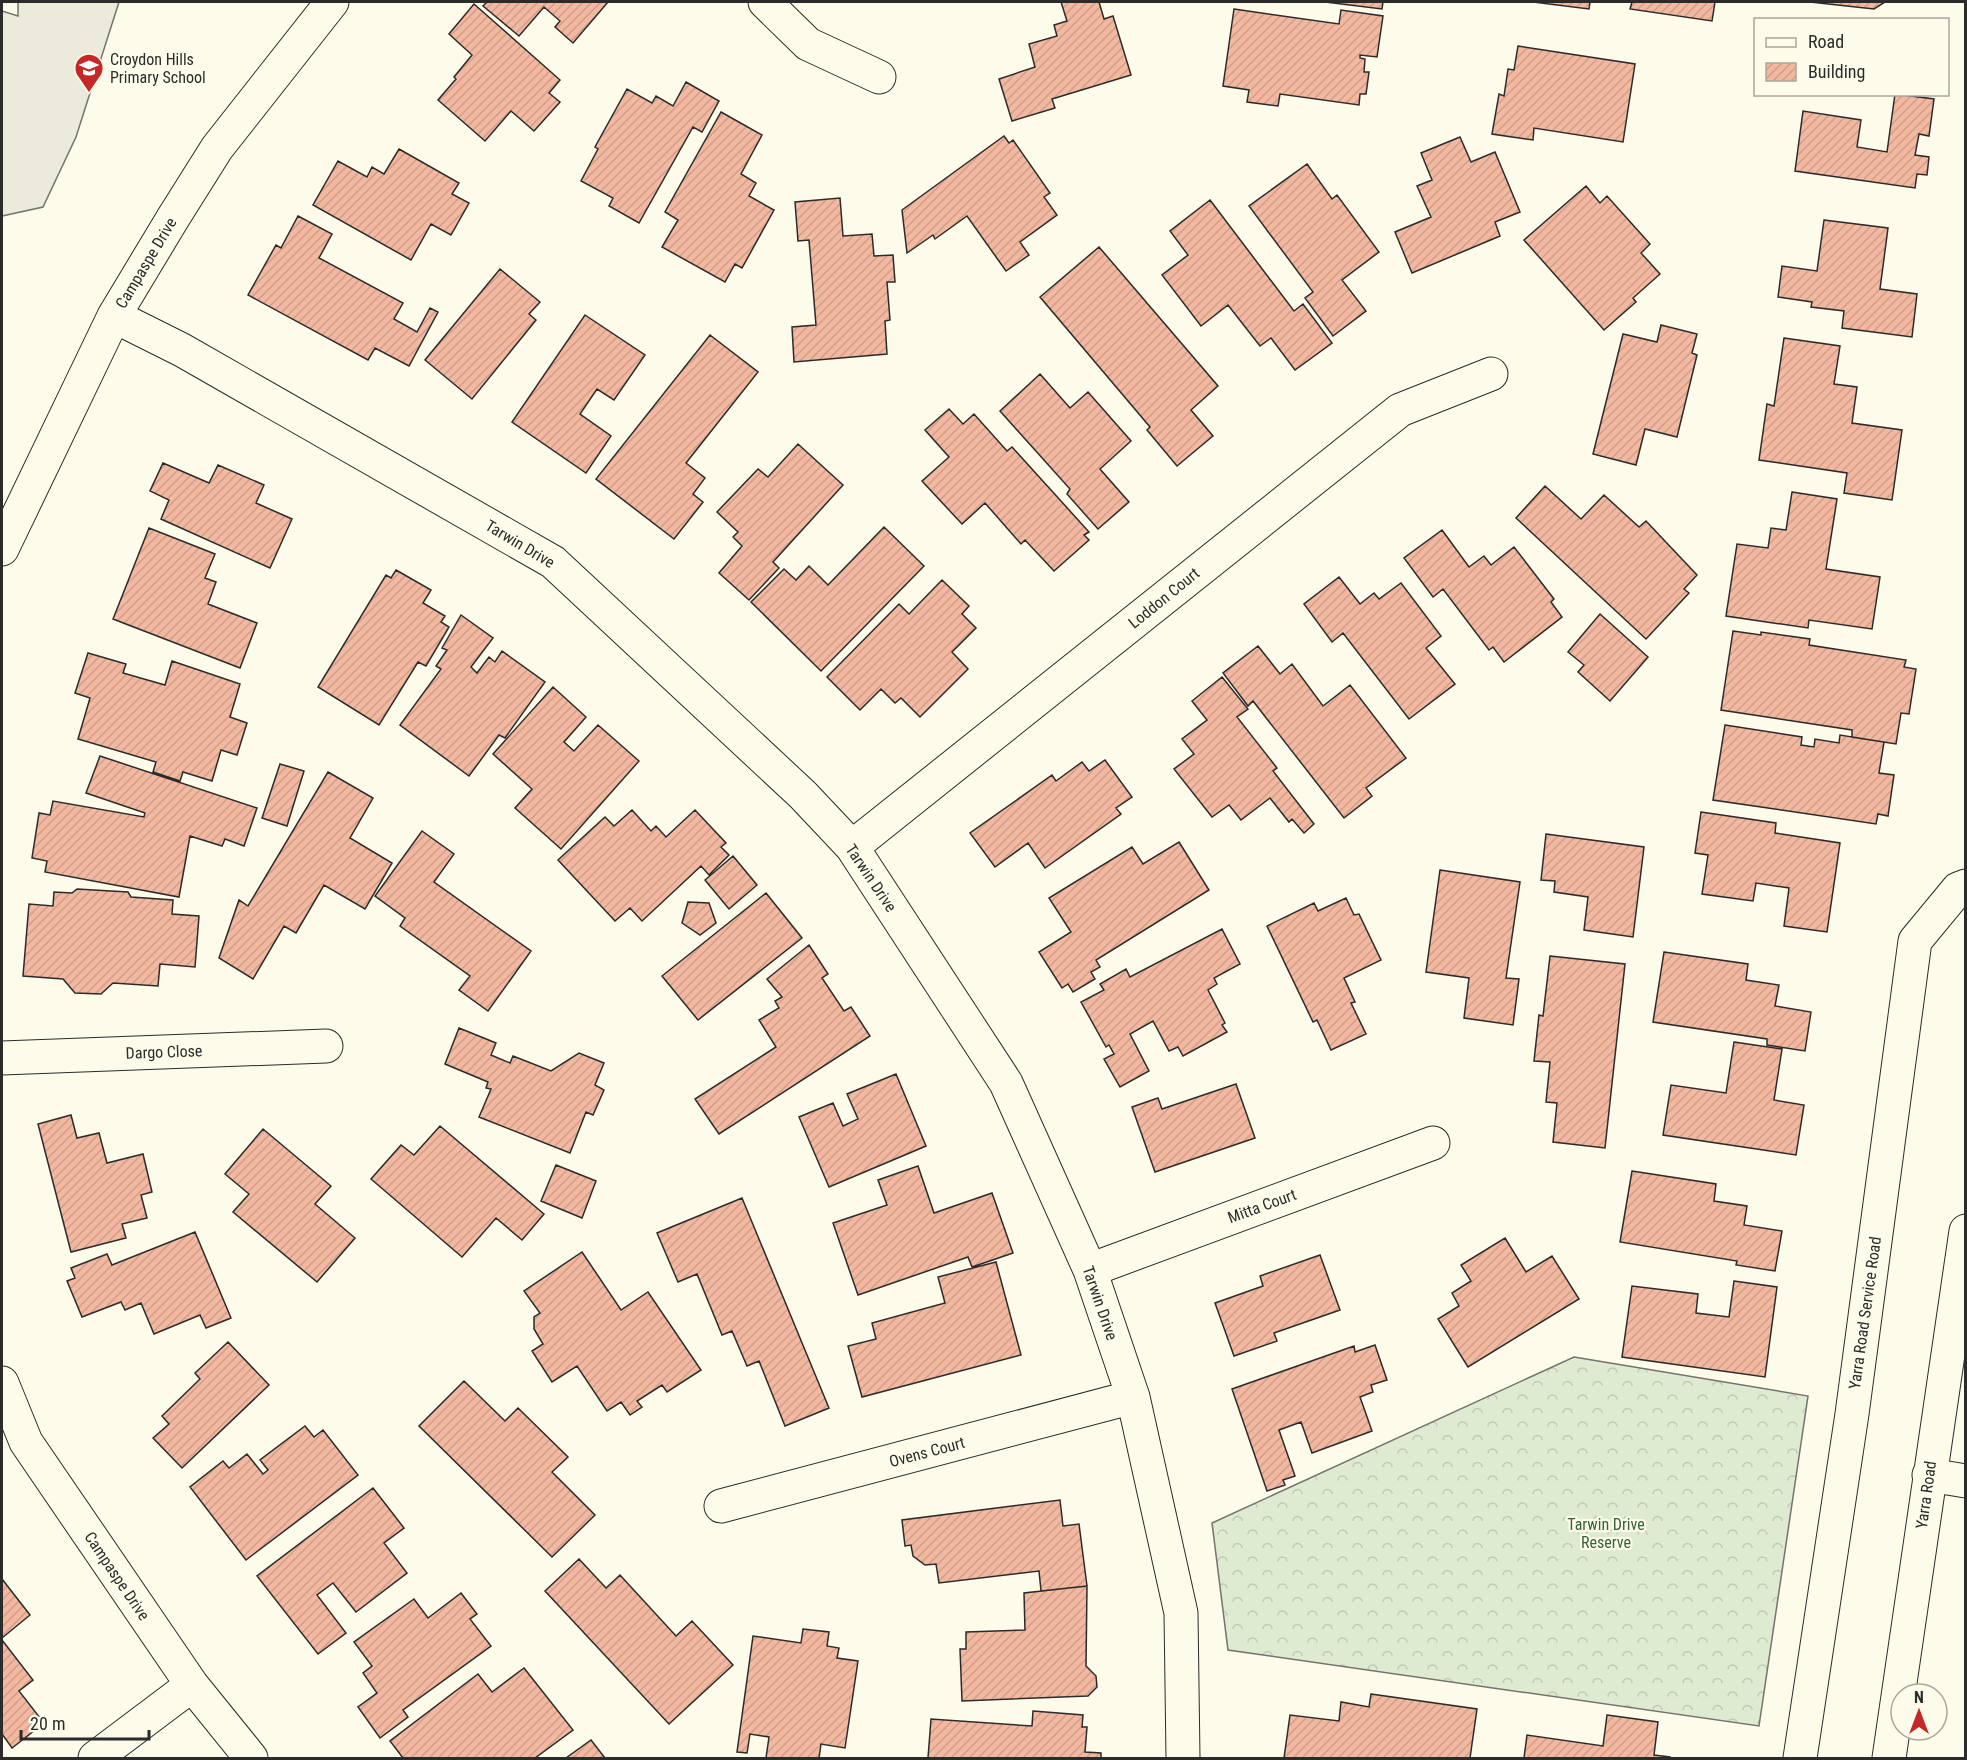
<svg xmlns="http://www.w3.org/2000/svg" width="1967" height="1760" font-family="'Roboto Condensed',sans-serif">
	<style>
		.forest { fill: url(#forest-crowns); stroke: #74746e; stroke-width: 1.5 }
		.parking { fill: #eceadb; stroke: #74746e; stroke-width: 1.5 }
		.building { fill: url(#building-hatch); stroke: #2b2b2b; stroke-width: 1.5 }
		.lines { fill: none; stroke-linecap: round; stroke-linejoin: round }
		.street-casing { stroke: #2b2b2b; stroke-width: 35 }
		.secondary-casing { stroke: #2b2b2b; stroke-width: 35 }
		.street { stroke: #fdfbea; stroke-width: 33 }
		.secondary { stroke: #fdfbea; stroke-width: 33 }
		.labels { text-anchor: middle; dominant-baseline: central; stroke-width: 4.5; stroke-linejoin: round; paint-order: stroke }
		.poi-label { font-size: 16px; fill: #2b2b2b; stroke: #fdfbea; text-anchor: start }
		.street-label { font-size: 16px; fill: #2b2b2b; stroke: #fdfbea }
		.park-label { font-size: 16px; fill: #34623c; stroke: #fdfbea }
	</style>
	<defs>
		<pattern id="forest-crowns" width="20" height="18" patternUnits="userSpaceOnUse" patternTransform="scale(1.5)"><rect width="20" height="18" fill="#deebd1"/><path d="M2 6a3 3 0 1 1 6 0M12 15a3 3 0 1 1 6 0" fill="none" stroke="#bfcab4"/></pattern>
		<pattern id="building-hatch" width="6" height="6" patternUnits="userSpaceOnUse" patternTransform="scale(1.5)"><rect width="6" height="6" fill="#f2b8a0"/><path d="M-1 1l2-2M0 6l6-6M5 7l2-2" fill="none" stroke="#d09e8a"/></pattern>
	</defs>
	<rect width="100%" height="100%" fill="#fdfbea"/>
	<path class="forest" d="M1574,1357l234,39 -49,330 -531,-76 -16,-127z"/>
	<path class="parking" d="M18,2h101l-43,135 -33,70 -41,9v-205l16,5z"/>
	<path class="building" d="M487,2h121l-35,41 -18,-16 5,-6 -16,-14 -25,29 -36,-30z
		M1061,2h40h-2l5,17 9,-3 18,59 -79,24 3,9 -43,13 -13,-42 36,-12 -6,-23 28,-8 -3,-11 13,-4z
		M1325,2h58l-1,7z
		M1533,2h57l-1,7z
		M1632,2h83l-3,19 -82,-12z
		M1810,2h75l-11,7z
		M474,4l86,76 -11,13 11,9 -26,29 -23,-20 -26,30 -47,-41 18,-21 -2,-2 18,-22 -23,-21z
		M1234,9l105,15 2,-14 42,6 -6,41 -17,-2v3l5,1 -1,13h5l-3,22h-6l-1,11 -79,-11 -2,12 -31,-4 2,-12 -26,-4z
		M1518,46l117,18 -12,78 -89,-14 -1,12 -41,-6 7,-40 5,2 4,-27 6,1z
		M686,82l33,19 -17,31 -9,-5 -54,96 -30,-17 4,-8 -32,-17 17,-32 -3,-2 32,-58 25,14 4,-7 17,10z
		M1895,94l39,5 -5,37 -10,-2 -4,21 14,2 -2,18 -10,-1 -2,14 -120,-17 8,-60 58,9 -4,27 30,5z
		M721,112l41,23 -21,39 15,9 -7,13 25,14 -32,58 -7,-4 -10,18 -63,-35 16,-27 -13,-8z
		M1004,136l5,7 4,-3 37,53 -6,4 13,18 -37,27 9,13 -23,16 -39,-55 -32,23 -2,-4 -26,18 -5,-43z
		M1460,137l11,25 24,-10 25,60 -25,10 5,14 -88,37 -17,-41 36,-15 -14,-31 15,-6 -11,-27z
		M399,149l60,34 -7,11 17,9 -18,32 -20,-11 -20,36 -98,-55 25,-44 29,16 5,-10 12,7z
		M1307,164l25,35 5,-4 42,57 -37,28 24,31 -33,25 -28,-38 8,-6 -64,-86z
		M1586,186l14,17 7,-7 43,48 -9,9 19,21 -27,24 3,4 -32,28 -80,-90z
		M840,198l3,38 29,-2 2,22 19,-1 2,27h-8l3,38 -5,1 2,33 -93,8 -2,-35 24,-2 -7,-85 -11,1 -3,-39z
		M1210,200l84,111 9,-7 29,39 -37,27 -24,-32 -11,8 -32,-41 -27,21 -39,-51 26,-20 -18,-24z
		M298,216l34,18 -13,24 84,45 -9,16 23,13 13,-24 8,4 -29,54 -34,-18 -7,12 -120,-65 28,-50 5,3z
		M1824,220l64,8 -8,61 37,5 -5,43 -70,-9 2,-17 -33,-4 1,-5 -34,-5 4,-31 35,5z
		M1099,247l119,139 -27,24 22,26 -36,30 -30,-36 3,-3 -110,-130z
		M500,269l40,33 -11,12 7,6 -64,79 -47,-39z
		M585,315l60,40 -31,45 -17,-11 -17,25 31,22 -25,37 -74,-51z
		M1661,325l36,9 -5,19 5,2 -20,82 -32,-8 -9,36 -43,-11 30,-120 34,8z
		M710,335l48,37 -72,91 19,15 -12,16 10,8 -29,37 -78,-60z
		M1784,338l56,8 -6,38 23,3 -5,36 50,7 -10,70 -48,-7 3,-20 -88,-13 8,-56 7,2z
		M1040,374l30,34 18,-16 43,49 -31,28 29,33 -31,27 -31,-35 3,-5 -70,-78z
		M949,409l14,15 11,-10 33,37 5,-4 77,85 -5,3 5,5 -35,31 -29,-31 -4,4 -36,-41 -23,21 -40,-43 27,-24 -24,-27z
		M798,444l45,41 -70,77 6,6 -30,32 -30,-27 23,-27 -9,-9 5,-5 -21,-20 41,-43 10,8z
		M163,463l46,20 9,-18 46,20 -8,18 36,16 -22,49 -109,-49 8,-19 -19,-9z
		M1545,486l36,33 23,-24 35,32 7,-6 51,54 -13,14 5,4 -43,46 -130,-121z
		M1792,492l45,7 -11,70 54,8 -8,52 -63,-9 -1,8 -82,-12 11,-72 31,4 3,-20 15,2z
		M884,527l40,39 -103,105 -70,-69 33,-33 12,11 13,-14 19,19z
		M149,528l66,26 -10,24 11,4 -8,22 49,19 -17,45 -127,-49z
		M1442,530l27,37 15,-11 7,9 23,-18 40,52 -3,3 11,15 -58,45 -11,-15 -4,3 -46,-61 -10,8 -29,-39z
		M396,570l35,20 -8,13 22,13 -4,6 8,5 -23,39 -8,-4 -39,63 -61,-38 68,-112 5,3z
		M1339,577l21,27 14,-11 5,6 22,-16 40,53 -15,12 29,36 -46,35 -66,-86 -11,9 -28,-38z
		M942,580l27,26 -7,8 14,14 -24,24 16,17 -48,48 -19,-19 -6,5 -14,-14 -21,21 -33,-33 72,-73 10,10z
		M1600,614l48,43 -38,44 -32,-29 6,-7 -16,-13z
		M461,615l32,23 -22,29 6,6 12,-16 6,5 7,-11 43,31 -40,56 -6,-3 -30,41 -69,-51 41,-56 -5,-3 11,-16 -5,-2z
		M1733,631l28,4v-3l49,7 -1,6 97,15 -2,7 12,2 -7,45 -8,-1 -5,31 -44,-7v-7l-131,-20z
		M1258,646l22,28 12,-10 31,42 27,-21 56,73 -40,30 6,8 -28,22 -91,-117 -5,5 -25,-33z
		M88,653l38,11 -3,9 42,12 7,-24 68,23 -10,33 17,6 -10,32 -16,-5 -9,31 -29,-9 -3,9 -27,-9 3,-10 -78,-23 12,-41 -15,-5z
		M1222,677l26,32 -11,8 40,51 -4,3 41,53 -10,9 -12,-14 -3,3 -19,-24 -29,22 -12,-15 -17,12 -38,-48 20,-15 -12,-15 25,-19 -15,-19z
		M553,687l33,30 -22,25 10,9 24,-26 41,36 -78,88 -46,-41 17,-19 -39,-35z
		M1725,725l77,12 -1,8 13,2 1,-8 24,4 1,-8 44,7 -5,31 15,2 -6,41 -10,-2 -2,10 -163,-24z
		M100,756l157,52 -13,38 -19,-7 -3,7 -32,-10 -11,61 -134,-25 2,-11 -15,-3 7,-45 11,2 3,-14 91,16 1,-4 -59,-20z
		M1105,760l27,37 -16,11 5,6 -76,54 -17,-25 -33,24 -25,-34 82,-58 4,6 26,-19 7,9z
		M280,764l24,7 -17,55 -25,-8z
		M328,772l45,26 -23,40 42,25 -27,46 -41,-24 -28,48 -12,-7 -31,53 -34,-21 20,-58 9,6z
		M632,810l19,21 5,-5 10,11 29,-27 31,33 -5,4 8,8 -20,20 -8,-9 -59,55 -12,-13 -15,13 -57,-61 47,-43 9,9z
		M1701,812l75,11 -1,10 65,10 -13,89 -43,-6 5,-38 -33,-5 -3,18 -51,-7 6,-39 -13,-2z
		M422,831l32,23 -20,28 97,69 -43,60 -29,-21 11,-14 -70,-50 5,-8 -30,-22z
		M1546,834l98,13 -11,90 -49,-7 4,-33 -34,-5 1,-11 -14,-1z
		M1179,842l30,48 -113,70 4,7 -9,5 4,7 -22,13 -5,-8 -6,4 -23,-36 32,-20 -22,-34 83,-51 11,17z
		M733,856l24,29 -28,24 -24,-29z
		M1440,870l80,12 -14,96 13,1 -6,46 -49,-7 5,-40 -43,-6z
		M77,889l51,3 3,5 42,3 -1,14 27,2 -4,51 -35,-3 -2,22 -45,-3 -12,11 -26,-1 -12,-14 -40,-3 6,-72 24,2 1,-14 18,1z
		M766,893l36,45 -104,82 -36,-44z
		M1346,898l8,17 5,-1 22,46 -37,18 11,24 -4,1 15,31 -35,16 -14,-30 -4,2 -46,-96 47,-23 4,8z
		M688,902l21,1 7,20 -16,12 -18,-12z
		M1222,929l18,35 -26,14 3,6 -9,6 17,33 -3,2 5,7 -44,24 -5,-9 -9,4 -16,-30 -23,13 19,37 -29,16 -16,-28 10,-5 -5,-9 -3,2 -25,-45 23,-12 -4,-6 26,-15 4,8z
		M809,945l19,29 -6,4 22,33 7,-4 19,29 -151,98 -24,-35 81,-52 -17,-27 20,-12 -4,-7 7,-4 -15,-18z
		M1664,952l84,12 -2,16 33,5 -4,21 36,6 -6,39 -38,-6v-6l-114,-17z
		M1550,956l75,8 -20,184 -52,-6 4,-39 -11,-1 4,-40 -16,-1 5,-46 4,1z
		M459,1028l37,15 -5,12 19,8 3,-7 38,15 28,-18 25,10 -9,22 9,5 -11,25 -7,-3 -16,41 -91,-36 12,-28 -5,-1 2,-6 -43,-18z
		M1734,1042l48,7 -8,51 30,5 -8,50 -133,-20 8,-50 55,8z
		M896,1074l30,72 -97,41 -30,-70 34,-14 10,23 15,-7 -11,-25z
		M1236,1084l19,54 -100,34 -23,-65 26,-9 4,11z
		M71,1115l6,23 22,-5 8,30 36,-9 9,38 -11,3 6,23 -25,6 4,14 -55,14 -33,-128z
		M440,1126l104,88 -22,26 -26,-22 -34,39 -91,-78 30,-34 13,10z
		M263,1129l68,57 -16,18 40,34 -38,44 -84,-70 16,-18 -24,-20z
		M556,1165l40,16 -14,37 -41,-17z
		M918,1166l16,47 58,-20 21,60 -41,14 -4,-10 -110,38 -25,-72 54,-18 -9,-25z
		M1632,1171l84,13 -2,17 33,5 -3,19 38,6 -7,40 -39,-6 1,-4 -117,-19z
		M742,1198l87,210 -44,18 -26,-65 -12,5 -15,-35 -10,4 -25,-61 -19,8 -21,-49z
		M195,1232l36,86 -25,10 -6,-13 -46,19 -13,-31 -16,7 -4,-8 -39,15 -15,-36 8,-3 -4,-10 36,-14 5,11z
		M1505,1238l21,34 26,-16 27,43 -111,68 -30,-48 21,-13 -7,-13 19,-12 -10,-16z
		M582,1252l39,58 27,-18 53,78 -34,22 -5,-7 -25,16 5,6 -12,8 -9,-13 -14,9 -30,-45 -25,16 -20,-31 11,-7 -9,-15v-12l6,-4 -16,-22z
		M1320,1255l20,55 -66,23 3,8 -43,15 -19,-53 48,-17 -3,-10z
		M996,1262l25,93 -159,42 -14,-51 28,-7 -4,-16 73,-20 -7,-26z
		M1734,1281l43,6 -12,90 -143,-20 10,-71 66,8 -2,19 33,4z
		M228,1342l41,43 -87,83 -29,-30 16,-14 -7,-8 38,-37 -5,-6z
		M1375,1345l12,35 -16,5 2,7 -13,5 12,34 -60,22 -11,-31 -22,8 16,46 -12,4 2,5 -18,6 -35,-102 122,-43 1,6z
		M464,1381l41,40 13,-13 50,49 -16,15 43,43 -43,42 -133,-131z
		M305,1426l9,11 9,-7 35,45 -112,85 -56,-73 33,-26 6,7 18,-14 16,20 5,-4 -8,-10z
		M373,1488l31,40 -20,15 23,30 -51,39 -23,-29 -16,12 29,38 -28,21 -61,-78z
		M1060,1500l3,26 16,-2 8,62 -46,5 -2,-20 -100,12 -3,-19 -11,1 -12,-9 -2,-11 -6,1 -3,-26z
		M579,1559l27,29 14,-13 56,61 16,-15 41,44 -64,59 -124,-133z
		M2,1579l28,36 -28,23z
		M1087,1586l-1,80 10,10 1,11 -9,9 -126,5 -2,-52h6v-17l59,-2 -1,-37z
		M461,1593l16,21 -7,5 21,27 -88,64 5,7 -28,21 -22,-31 19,-14 -14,-20 9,-7 -18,-24 60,-43 14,19z
		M803,1629l26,3 -2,14 12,2 -2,10 21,3 -13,87 -24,-4 -2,14h-53l3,-21 -19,-3 -3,19 -10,-1 16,-116 48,7z
		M2,1640l31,40 -14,11 25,32 -32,25 -10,-14z
		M524,1668l49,62 -38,28h-132l-13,-17 88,-67 14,18z
		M1371,1694l106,15 -7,49h-186l6,-43 49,6 2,-19 28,5z
		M1033,1711l50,4 -1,12h5l-2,25 16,1v5h-173l3,-39 101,7z
		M1607,1715l51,7 -4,33 16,2v1h-146l3,-23 76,11z
		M591,1740l14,18h-39z"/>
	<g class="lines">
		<g class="street-casing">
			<path id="street" d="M765,2l43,42 71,33
				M114,316l68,34 371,212 250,233 49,52 154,236 84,187 43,127 48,216 2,145
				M2,549l112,-233 59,-98 44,-70 115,-146
				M852,847l548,-437 91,-36
				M2,1058l324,-12
				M1090,1270l343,-127
				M2,1383l24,59 166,243 59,73
				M1929,1475l37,6
				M721,1506l412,-109
				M95,1758l97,-73
				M1800,1758l52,-344 63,-473 43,-52 8,-3"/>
		</g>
		<g class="secondary-casing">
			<path id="secondary" d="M1889,1758l77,-527"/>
		</g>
		<use href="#street" class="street"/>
		<use href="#secondary" class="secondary"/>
	</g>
	<defs>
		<g id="school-pin" transform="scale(1.5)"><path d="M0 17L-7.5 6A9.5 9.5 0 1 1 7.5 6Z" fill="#c62828" stroke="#fdfbea"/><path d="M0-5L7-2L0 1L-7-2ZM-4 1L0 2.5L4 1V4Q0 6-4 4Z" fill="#fff"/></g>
	</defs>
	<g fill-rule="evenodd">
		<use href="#school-pin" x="89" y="68"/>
	</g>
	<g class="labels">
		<g class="poi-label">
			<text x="110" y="59">Croydon Hills<tspan x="110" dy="18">Primary School</tspan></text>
		</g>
		<g class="street-label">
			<text transform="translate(146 263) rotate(-59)">Campaspe Drive</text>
			<text transform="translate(520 544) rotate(31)">Tarwin Drive</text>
			<text transform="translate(1164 598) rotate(-39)">Loddon Court</text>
			<text transform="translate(871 878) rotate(56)">Tarwin Drive</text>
			<text transform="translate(164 1052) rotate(-2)">Dargo Close</text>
			<text transform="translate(1262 1206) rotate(-20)">Mitta Court</text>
			<text transform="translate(1100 1303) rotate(71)">Tarwin Drive</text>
			<text transform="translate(1865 1313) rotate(-82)">Yarra Road Service Road</text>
			<text transform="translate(927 1452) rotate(-15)">Ovens Court</text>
			<text transform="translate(1926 1495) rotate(-82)">Yarra Road</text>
			<text transform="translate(117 1576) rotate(56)">Campaspe Drive</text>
		</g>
		<g class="park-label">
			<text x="1606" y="1524">Tarwin Drive<tspan x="1606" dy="18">Reserve</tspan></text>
		</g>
	</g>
	<rect width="1967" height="1760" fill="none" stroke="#2b2b2b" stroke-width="6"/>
	<rect x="1754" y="18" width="195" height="78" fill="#fdfbea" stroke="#a9a89e" stroke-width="1.5"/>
	<rect x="1766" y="38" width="30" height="9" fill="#fdfbea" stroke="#a9a89e" stroke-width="1.5"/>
	<text x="1808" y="48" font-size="18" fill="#2b2b2b">Road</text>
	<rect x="1766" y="63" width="30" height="18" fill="url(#building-hatch)" stroke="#a9a89e" stroke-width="1.5"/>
	<text x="1808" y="78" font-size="18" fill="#2b2b2b">Building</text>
	<g transform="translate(1919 1712)"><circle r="28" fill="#fdfbea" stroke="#a9a89e" stroke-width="1.5"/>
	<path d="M0-4.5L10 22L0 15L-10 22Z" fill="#c62828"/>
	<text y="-9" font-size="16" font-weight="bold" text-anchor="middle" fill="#2b2b2b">N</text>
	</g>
	<path d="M21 1730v9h128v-9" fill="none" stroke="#2b2b2b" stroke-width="3"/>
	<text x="30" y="1730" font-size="18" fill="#2b2b2b" stroke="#fdfbea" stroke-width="4.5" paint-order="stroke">20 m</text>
</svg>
